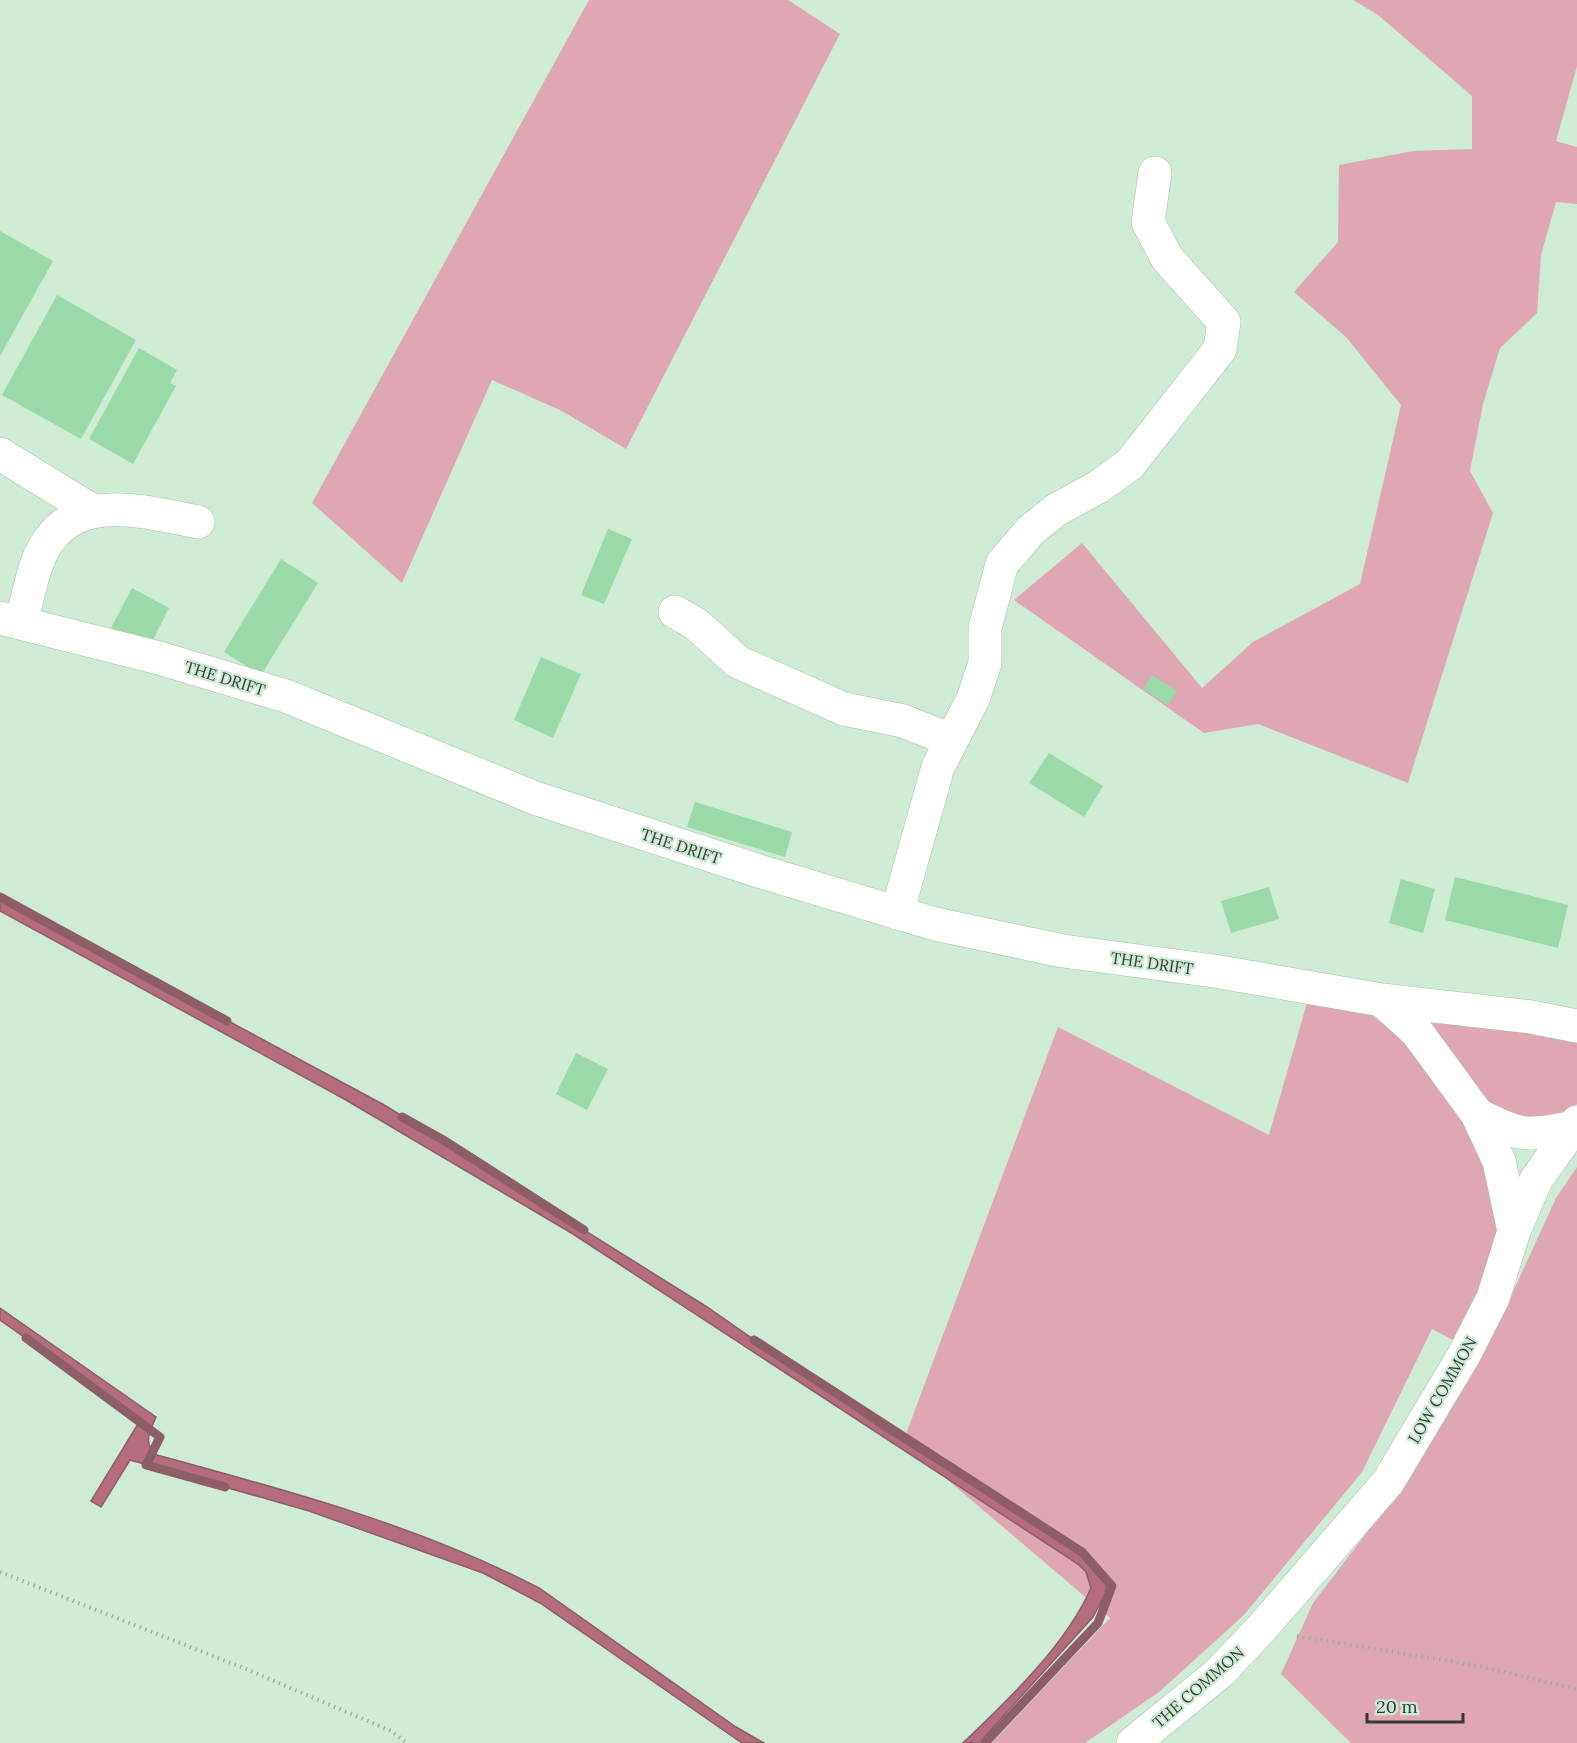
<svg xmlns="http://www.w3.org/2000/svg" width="1577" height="1743" font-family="Lora,serif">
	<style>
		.green { fill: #dfa7b4 }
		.water { fill: #b56c7f; stroke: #8d5e68; stroke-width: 1.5 }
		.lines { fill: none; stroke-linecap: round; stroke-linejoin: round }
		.stream { stroke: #8d5e68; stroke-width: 9 }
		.building { fill: #99daa7 }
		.minor-casing { stroke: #a5c2ab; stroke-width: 34 }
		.path { stroke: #9ab19f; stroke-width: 4; stroke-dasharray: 1.5 4.5; stroke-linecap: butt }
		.minor { stroke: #fff; stroke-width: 33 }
		.labels { text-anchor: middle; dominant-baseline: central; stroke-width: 4.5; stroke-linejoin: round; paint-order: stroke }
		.street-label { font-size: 16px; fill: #313d33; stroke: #ceebd4 }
	</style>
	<rect width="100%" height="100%" fill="#ceebd4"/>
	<path class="green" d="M589,0h199l52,34 -214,415 -64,-38 -70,-31 -90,203 -90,-80z
		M1353,0h224v66l-21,75 21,6v57l-21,-2 -15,53 -4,58 -37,35 -17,56 -13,67 23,42 -85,270 -150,-59 -54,9 -190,-133 68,-57 120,145 51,-46 107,-58 41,-179 -55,-68 -52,-45 44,-50 1,-77 74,-14 59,-2v-53l-94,-81z
		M1307,1003l61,9 41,33 83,118 10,61 -9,38 -34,81 -27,-14 -70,143 -118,143 -85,77 -74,51h-93l118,-125 -207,-176 155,-415 211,108z
		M1442,1021l135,16v67l-14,16 -16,5 -60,-15 -57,-86z
		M1577,1167v576h-226l-70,-69 32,-71 91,-119 103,-179 49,-107z"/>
	<path class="water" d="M0,898l386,208 321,201 177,123 162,100 54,40 7,11 -2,13 -12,23 -114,126h-16c45,-43 103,-98 128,-155l-5,-16 -8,-8 -505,-330 -227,-134 -346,-189z
		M0,1308l156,109c-6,14 -14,27 1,38 129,35 263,71 382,133l197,139 28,16h-22l-202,-140 -57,-30 -174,-62 -179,-51 -29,47 -10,-6 50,-82 -141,-99z"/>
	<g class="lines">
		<path class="stream" d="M0,897l227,124
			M402,1117l43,24 139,89
			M26,1338l134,99 -14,28 79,22
			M754,1340l328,212 30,34 -14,37 -113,120"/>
	</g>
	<path class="building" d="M0,231l53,30 -53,95z
		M57,295l79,45 -55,99 -79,-44z
		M139,348l38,22 -7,13 6,3 -43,78 -44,-25z
		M608,529l24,10 -28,65 -23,-9z
		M281,559l37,24 -57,92 -37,-23z
		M132,588l37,20 -20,40 -38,-20z
		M541,657l40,17 -28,64 -39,-18z
		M1152,675l25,16 -9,14 -25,-16z
		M1049,753l54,33 -19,31 -55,-34z
		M695,802l97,30 -7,25 -98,-30z
		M1455,877l113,28 -10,43 -113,-28z
		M1401,879l34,10 -12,44 -34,-10z
		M1269,887l10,32 -48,14 -10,-32z
		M576,1053l32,16 -21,41 -31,-16z"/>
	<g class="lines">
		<g class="minor-casing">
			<path id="minor" d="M0,454l91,56
				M675,612l21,12 42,38 106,47 59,12 48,19
				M0,618l159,40 127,38 249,102 227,74 173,52 128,27 151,20 168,29
				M21,623c5,-19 9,-39 15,-57 27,-78 101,-56 162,-44
				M897,913l41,-146 35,-68 12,-36v-35l17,-64 28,-33 26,-21 42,-23 32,-23 90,-115 4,-27 -57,-64 -19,-36 7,-49
				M1477,1114l-60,-82 -35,-32 149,17 46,9
				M1514,1231l-15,-70 -22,-47c40,22 51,23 96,13
				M1133,1743l86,-70 41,-43 128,-148 76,-127 29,-57 21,-67 22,-51 41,-58"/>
		</g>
		<path class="path" d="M0,1572l246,97 145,62 16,12
			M1297,1636l177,29 103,24"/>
		<use href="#minor" class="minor"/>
	</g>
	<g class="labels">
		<g class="street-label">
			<text transform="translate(225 678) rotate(17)">THE DRIFT</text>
			<text transform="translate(681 846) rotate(18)">THE DRIFT</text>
			<text transform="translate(1152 963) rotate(8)">THE DRIFT</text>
			<text transform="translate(1442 1390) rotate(-60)">LOW COMMON</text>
			<text transform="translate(1198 1687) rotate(-41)">THE COMMON</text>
		</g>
	</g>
	<path d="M1367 1713v9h96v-9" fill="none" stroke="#313d33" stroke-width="3"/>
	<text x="1376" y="1713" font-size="18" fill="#313d33" stroke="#ceebd4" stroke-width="4.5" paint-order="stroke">20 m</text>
</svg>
